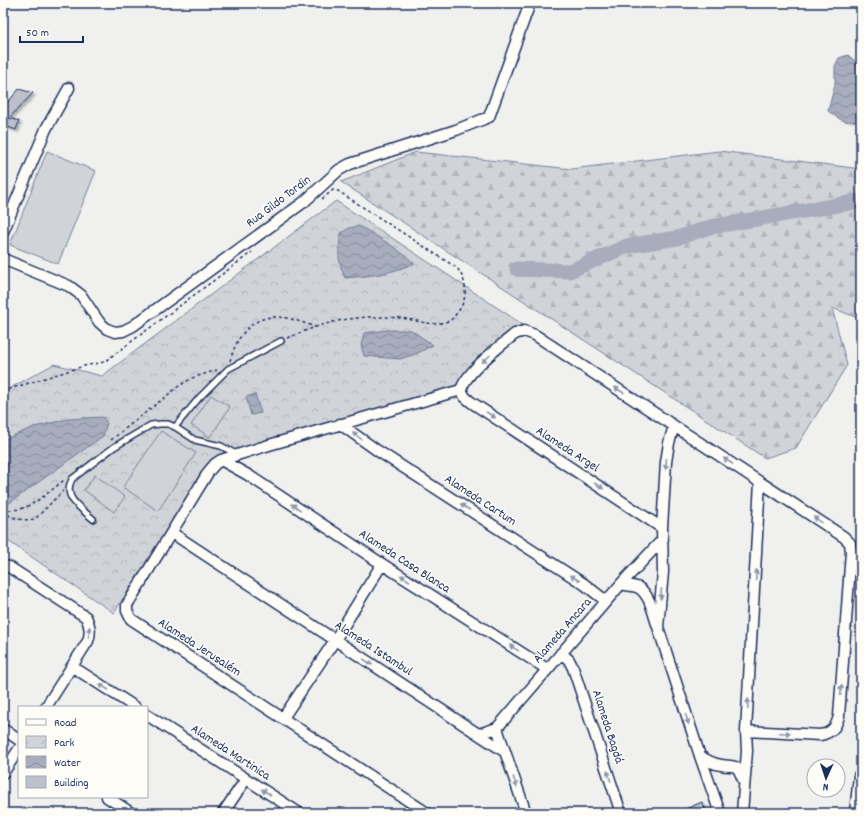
<svg xmlns="http://www.w3.org/2000/svg" width="864" height="816" font-family="Dekko,sans-serif">
	<style>
		.forest { fill: url(#forest-firs); stroke: #76819b }
		.park { fill: url(#park-crowns); stroke: #76819b }
		.pitch { fill: #d0d3d8; stroke: #76819b }
		.water { fill: url(#water-waves); stroke: #6f7b97 }
		.lines { fill: none; stroke-linecap: round; stroke-linejoin: round }
		.river { stroke: #a7adbd; stroke-width: 15 }
		.building { fill: #bbc0ca; stroke: #1b2f5e; filter: url(#shadow) }
		.service-casing { stroke: #1b2f5e; stroke-width: 8 }
		.minor-casing { stroke: #1b2f5e; stroke-width: 13 }
		.secondary-casing { stroke: #1b2f5e; stroke-width: 17 }
		.path { stroke: #1b2f5e; stroke-width: 1.5; stroke-dasharray: 3 3; stroke-linecap: butt }
		.service { stroke: #fdfcf7; stroke-width: 5 }
		.minor { stroke: #fdfcf7; stroke-width: 10 }
		.secondary { stroke: #fdfcf7; stroke-width: 14 }
		.oneway { fill: #8c96aa }
		.labels { text-anchor: middle; dominant-baseline: central; stroke-width: 3; stroke-linejoin: round; paint-order: stroke }
		.street-label { font-size: 13px; fill: #1b2f5e; stroke: #fdfcf7 }
	</style>
	<defs>
		<pattern id="forest-firs" width="22" height="20" patternUnits="userSpaceOnUse"><rect width="22" height="20" fill="#d0d3d8"/><path d="M5 1l3.5 6h-7zM16 11l3.5 6h-7z" fill="#b2b5bc"/></pattern>
		<pattern id="park-crowns" width="20" height="18" patternUnits="userSpaceOnUse"><rect width="20" height="18" fill="#d0d3d8"/><path d="M2 6a3 3 0 1 1 6 0M12 15a3 3 0 1 1 6 0" fill="none" stroke="#b2b5bc"/></pattern>
		<pattern id="water-waves" width="16" height="10" patternUnits="userSpaceOnUse"><rect width="16" height="10" fill="#a7adbd"/><path d="M0 5q4-4 8 0t8 0" fill="none" stroke="#878d9d"/></pattern>
		<filter id="shadow"><feDropShadow dx="2.5" dy="2.5" stdDeviation="1" flood-color="#0004"/></filter>
	</defs>
	<rect width="100%" height="100%" fill="#f0f0ee"/>
	<filter id="ink" filterUnits="userSpaceOnUse"><feTurbulence type="fractalNoise" baseFrequency=".025" numOctaves="2"/><feDisplacementMap in="SourceGraphic" scale="8" xChannelSelector="R" yChannelSelector="G"/><feConvolveMatrix kernelMatrix="1 2 1 2 8 2 1 2 1" color-interpolation-filters="sRGB"/></filter>
	<g filter="url(#ink)">
		<path class="forest" d="M719,151l142,18v150l-29,-11 15,57 -51,83 -31,10 -424,-276 75,-30 155,17z"/>
		<path class="park" d="M336,201l186,123 -69,64 -243,74 -96,151 -109,-74 -2,-3v-144l51,-28 48,12z"/>
		<path class="pitch" d="M47,151l49,20 -38,93 -48,-19z
			M211,395l19,12 -20,30 -19,-12z
			M161,431l35,22 -38,58 -35,-24z
			M95,475l30,22 -11,15 -30,-22z"/>
		<path class="water" d="M848,55c3,3 7,5 9,9 5,13 5,45 0,57 -13,3 -19,-3 -29,-10l7,-27v-18l4,-8z
			M359,226c20,11 38,22 55,37 -22,11 -45,13 -69,15 -8,-19 -7,-26 -4,-45l8,-5z
			M387,330h24l22,15 -15,8 -18,6 -36,-3 -3,-11 3,-12z
			M255,394l6,19 -10,2 -5,-18z
			M103,417l4,6 -4,13 -95,68 -5,-4v-60l31,-13 34,-8z"/>
		<g class="lines">
			<path class="river" d="M517,269l53,2 57,-25 50,-8 33,-11 151,-26"/>
		</g>
		<path class="building" d="M19,89l14,4 -24,25 10,3 -3,9 -13,-5v-24l4,2z
			M702,802l5,11h-31z"/>
		<g class="lines">
			<g class="service-casing">
				<path id="service" d="M175,427l24,-29 29,-29 53,-28
					M93,519c-13,-12 -31,-21 -21,-40l42,-32 37,-22 9,-1h8l7,3 20,13 26,6 15,8"/>
			</g>
			<g class="minor-casing">
				<path id="minor" d="M3,232l43,-103 23,-41
					M3,259l66,27 12,9 18,27 8,7 8,3 8,-1 10,-5 171,-124 35,-32 11,-6 106,-34 33,-13 41,-114
					M461,390c5,-18 39,-44 54,-56l9,-3 11,4 309,202 6,6 1,9 -12,164c-3,12 -8,17 -19,19l-74,-4
					M461,390l4,7 6,5 191,126
					M340,424l38,27 206,133 22,17
					M674,426l-5,17 -3,19 -4,66 1,44 -5,55 42,129 20,57
					M221,460l27,15 134,89 165,105
					M172,533l332,218
					M3,566l6,1 77,50c4,9 5,15 2,24l-42,66
					M621,584c6,2 12,1 18,4 11,7 14,25 18,36
					M561,653l8,7 4,8 48,145
					M73,667l62,40
					M147,715l152,98
					M283,718l52,-78 47,-76
					M497,728l29,85
					M3,729l16,11
					M479,734l18,-6 124,-144 42,-45
					M700,756c6,4 13,8 21,9 17,3 15,-3 23,17
					M3,773l16,-24
					M107,797l24,16
					M223,813l23,-34
					M427,813l-296,-194 -4,-8v-6l82,-134 6,-7 6,-4 48,-15 192,-55
					M742,813l5,-62 -1,-20 14,-249"/>
			</g>
			<g class="secondary-casing">
				<path id="secondary" d="M857,813l4,-37"/>
			</g>
			<path class="path" d="M287,338c40,-17 69,-24 113,-20 15,1 30,9 45,4 6,-1 8,-4 12,-9 11,-14 11,-31 0,-45l-119,-77 -5,-1 -11,9
				M230,361c6,-24 22,-46 49,-44 12,1 25,6 36,10
				M3,391l81,-25 20,-4 148,-110
				M111,440l68,-54 13,-8 25,-8
				M3,510c5,0 11,0 16,-1 13,-2 34,-20 45,-29
				M3,511c9,8 20,10 32,8l28,-28"/>
			<use href="#service" class="service"/>
			<use href="#minor" class="minor"/>
			<use href="#secondary" class="secondary"/>
		</g>
		<defs><path id="oneway-solid" d="M-6-.8H1V-3.2L6.5 0L1 3.2V.8H-6Z"/></defs>
		<g class="oneway">
			<use href="#oneway-solid" transform="translate(486 359) rotate(138)"/>
			<use href="#oneway-solid" transform="translate(619 390) rotate(-147)"/>
			<use href="#oneway-solid" transform="translate(491 415) rotate(33)"/>
			<use href="#oneway-solid" transform="translate(357 436) rotate(-144)"/>
			<use href="#oneway-solid" transform="translate(728 461) rotate(-147)"/>
			<use href="#oneway-solid" transform="translate(666 464) rotate(95)"/>
			<use href="#oneway-solid" transform="translate(599 486) rotate(33)"/>
			<use href="#oneway-solid" transform="translate(296 507) rotate(-146)"/>
			<use href="#oneway-solid" transform="translate(465 507) rotate(-147)"/>
			<use href="#oneway-solid" transform="translate(818 520) rotate(-146)"/>
			<use href="#oneway-solid" transform="translate(756 575) rotate(-87)"/>
			<use href="#oneway-solid" transform="translate(405 578) rotate(-147)"/>
			<use href="#oneway-solid" transform="translate(575 578) rotate(-147)"/>
			<use href="#oneway-solid" transform="translate(661 594) rotate(95)"/>
			<use href="#oneway-solid" transform="translate(89 632) rotate(-85)"/>
			<use href="#oneway-solid" transform="translate(514 648) rotate(-148)"/>
			<use href="#oneway-solid" transform="translate(368 662) rotate(33)"/>
			<use href="#oneway-solid" transform="translate(104 687) rotate(-147)"/>
			<use href="#oneway-solid" transform="translate(841 690) rotate(-86)"/>
			<use href="#oneway-solid" transform="translate(748 704) rotate(-87)"/>
			<use href="#oneway-solid" transform="translate(687 719) rotate(72)"/>
			<use href="#oneway-solid" transform="translate(785 733) rotate(3)"/>
			<use href="#oneway-solid" transform="translate(609 776) rotate(-108)"/>
			<use href="#oneway-solid" transform="translate(515 782) rotate(71)"/>
			<use href="#oneway-solid" transform="translate(266 792) rotate(-147)"/>
		</g>
	</g>
	<g class="labels">
		<g class="street-label">
			<text transform="translate(279 202) rotate(-37)">Rua Gildo Tordin</text>
			<text transform="translate(567 450) rotate(33)">Alameda Argel</text>
			<text transform="translate(480 501) rotate(33)">Alameda Cartum</text>
			<text transform="translate(404 562) rotate(33)">Alameda Casa Blanca</text>
			<text transform="translate(563 631) rotate(-49)">Alameda Ancara</text>
			<text transform="translate(199 648) rotate(33)">Alameda Jerusalém</text>
			<text transform="translate(373 649) rotate(33)">Alameda Istambul</text>
			<text transform="translate(607 727) rotate(72)">Alameda Bagdá</text>
			<text transform="translate(230 753) rotate(33)">Alameda Martinica</text>
		</g>
	</g>
	<rect width="864" height="816" fill="none" stroke="#fdfcf7" stroke-width="16"/>
	<rect x="8" y="8" width="848" height="800" fill="none" stroke="#1b2f5e" stroke-width="1.5" filter="url(#ink)"/>
	<rect x="18" y="706" width="130" height="92" fill="#fdfcf7" stroke="#a3aaba"/>
	<rect x="26" y="719" width="20" height="6" fill="#fdfcf7" stroke="#a3aaba"/>
	<text x="54" y="726" font-size="12" fill="#1b2f5e">Road</text>
	<rect x="26" y="736" width="20" height="12" fill="url(#park-crowns)" stroke="#a3aaba"/>
	<text x="54" y="746" font-size="12" fill="#1b2f5e">Park</text>
	<rect x="26" y="756" width="20" height="12" fill="url(#water-waves)" stroke="#a3aaba"/>
	<text x="54" y="766" font-size="12" fill="#1b2f5e">Water</text>
	<rect x="26" y="776" width="20" height="12" fill="#bbc0ca" stroke="#a3aaba"/>
	<text x="54" y="786" font-size="12" fill="#1b2f5e">Building</text>
	<g transform="translate(826 778) rotate(183)"><circle r="19" fill="#fdfcf7" stroke="#a3aaba"/>
	<path d="M0-3L7 15L0 10L-7 15Z" fill="#1b2f5e"/>
	<text y="-6" font-size="11" font-weight="bold" text-anchor="middle" fill="#1b2f5e">N</text>
	</g>
	<path d="M20 36v6h63v-6" fill="none" stroke="#1b2f5e" stroke-width="2"/>
	<text x="26" y="36" font-size="12" fill="#1b2f5e" stroke="#fdfcf7" stroke-width="3" paint-order="stroke">50 m</text>
</svg>
